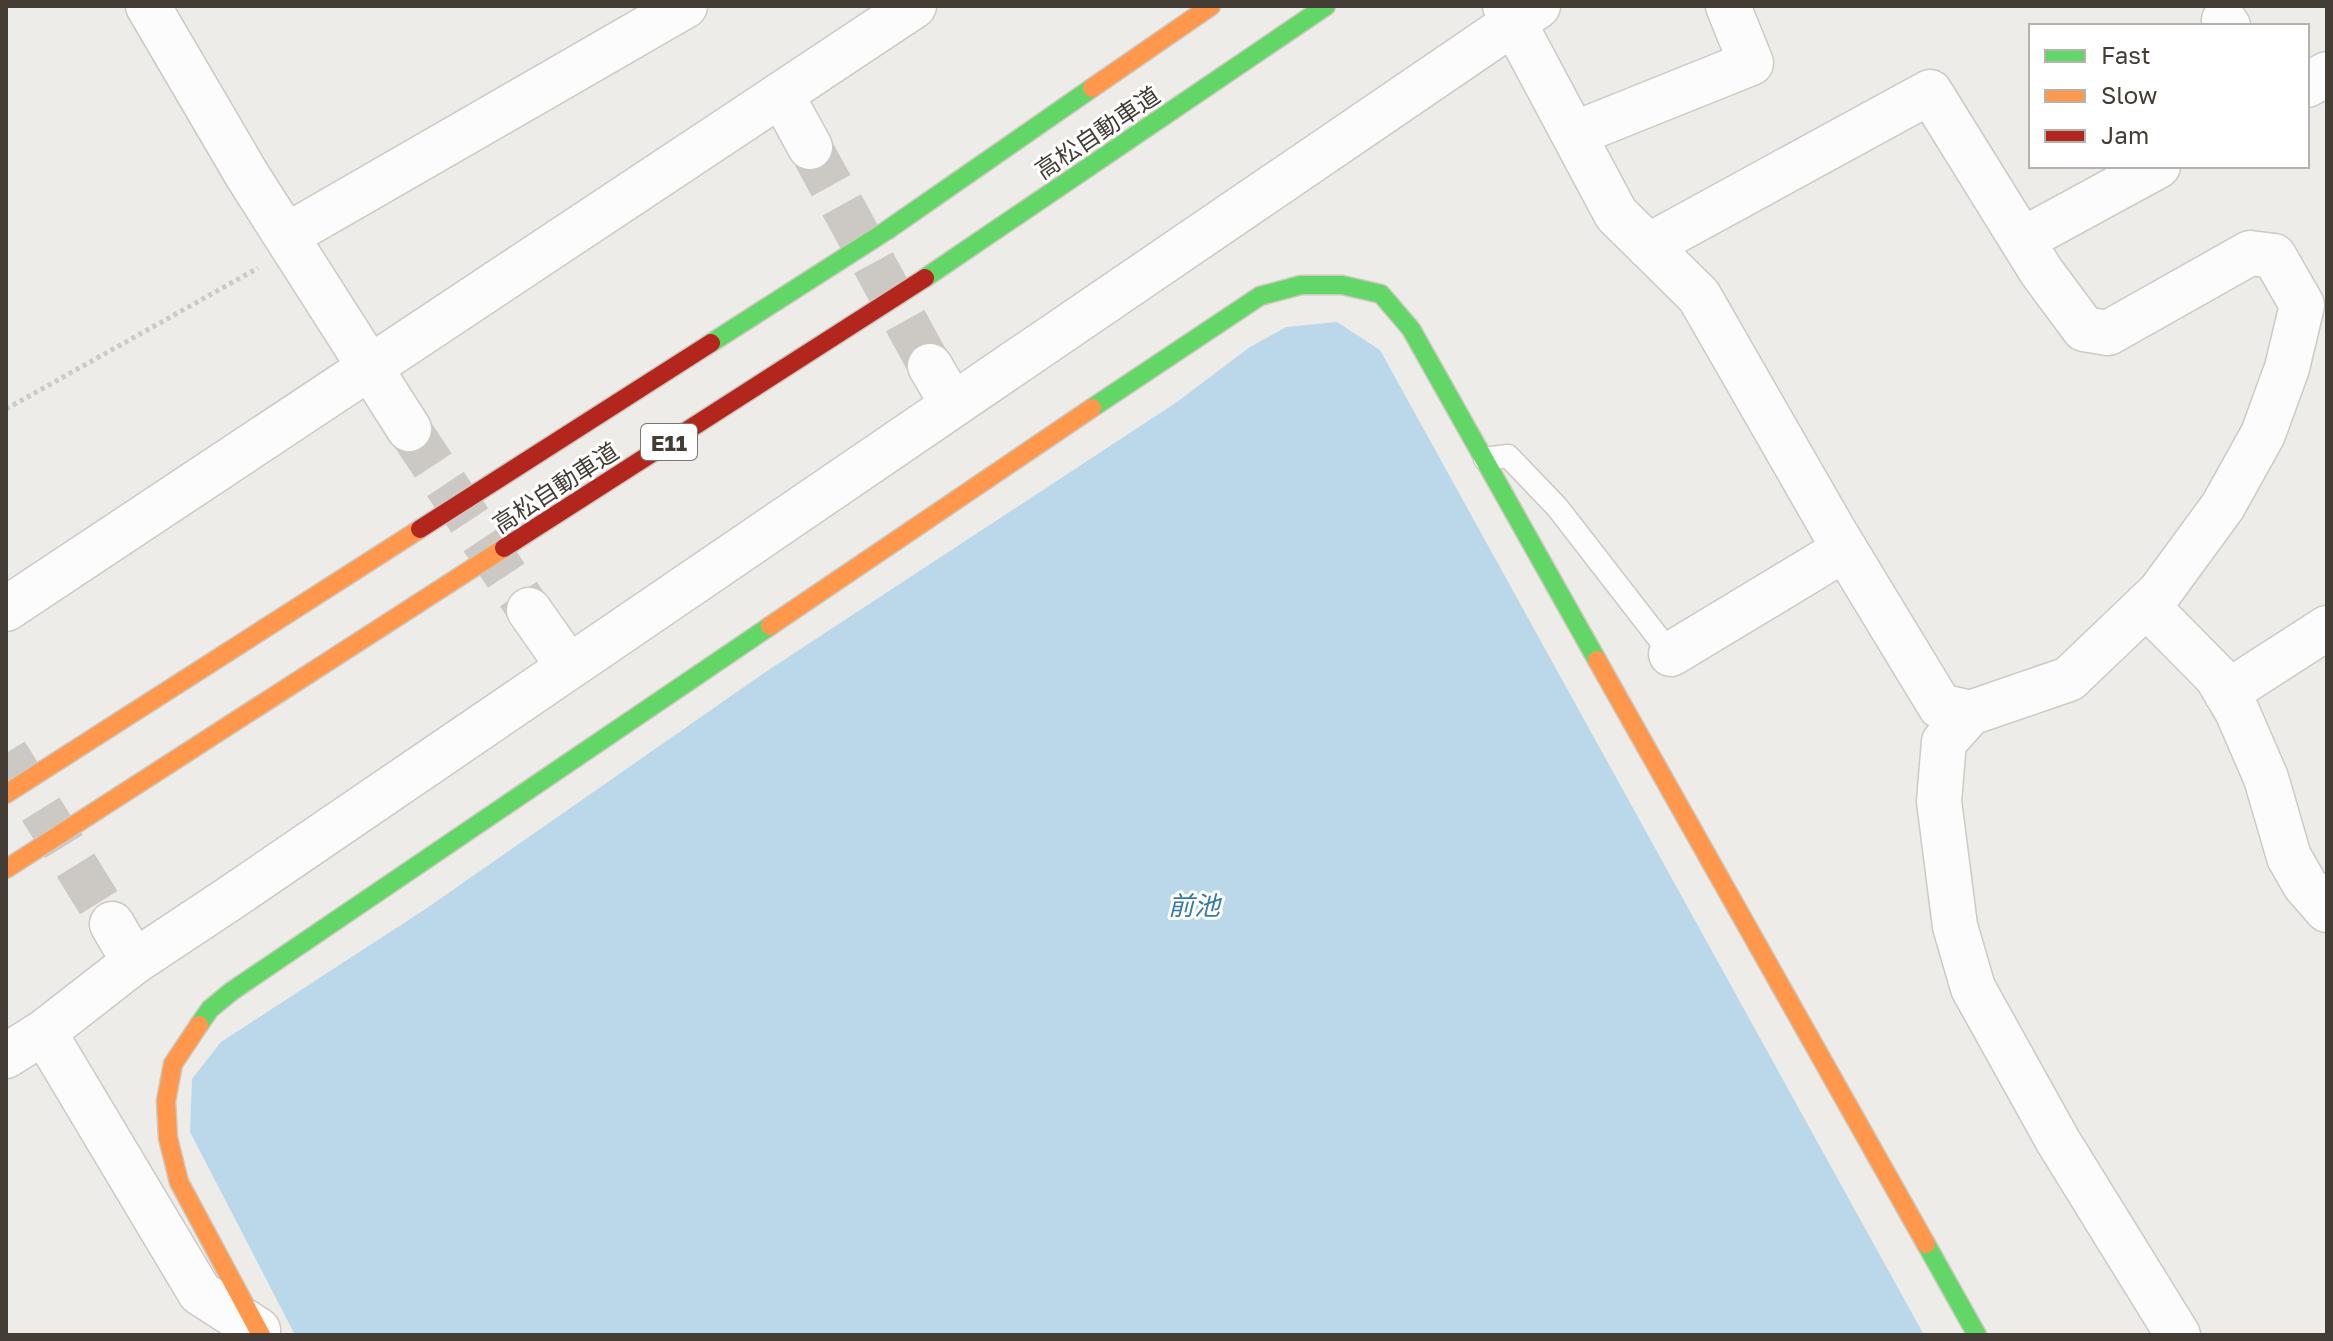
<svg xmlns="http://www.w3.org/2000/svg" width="2333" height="1341" font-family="'Golos Text','Noto Sans JP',sans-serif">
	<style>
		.water { fill: #bad8e9 }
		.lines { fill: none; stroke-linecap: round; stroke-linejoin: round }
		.street-tunnel { stroke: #ccc9c4; stroke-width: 44; stroke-dasharray: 44 22; stroke-linecap: butt }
		.lane-casing { stroke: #cccac5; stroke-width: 25 }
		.street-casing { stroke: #cccac5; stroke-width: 47 }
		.fast-casing { stroke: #ccc9bf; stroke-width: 21 }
		.slow-casing { stroke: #ccc9bf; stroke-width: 21 }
		.jam-casing { stroke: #ccc9bf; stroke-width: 21 }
		.path { stroke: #cccac6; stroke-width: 5; stroke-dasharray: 4 4; stroke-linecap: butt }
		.lane { stroke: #fcfcfc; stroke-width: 22 }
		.street { stroke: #fcfcfc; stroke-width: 44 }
		.fast { stroke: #63d668; stroke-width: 18 }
		.slow { stroke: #ff974d; stroke-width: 18 }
		.jam { stroke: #b3261e; stroke-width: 18 }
		.labels { text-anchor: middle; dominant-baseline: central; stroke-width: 6; stroke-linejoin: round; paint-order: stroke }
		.shield { fill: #fff; stroke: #7b7772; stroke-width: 2 }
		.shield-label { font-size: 22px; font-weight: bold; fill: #433d35 }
		.street-label { font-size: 24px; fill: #433d35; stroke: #fff }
		.water-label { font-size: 26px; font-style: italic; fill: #367aa6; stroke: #fff }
	</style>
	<rect width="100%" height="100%" fill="#eeece8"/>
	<path class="water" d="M1337,322l43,28 544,985h-1629l-105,-203 2,-53 29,-37 206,-134 337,-235 413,-271 73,-55 36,-20z"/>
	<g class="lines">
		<path class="street-tunnel" d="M810,147l120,219
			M409,429l120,181
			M6,753l106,171"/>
		<g class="lane-casing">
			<path id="lane" d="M1485,459l23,-3 49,51 114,147"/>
		</g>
		<g class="street-casing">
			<path id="street" d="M148,6l99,169 162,254
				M1505,6l111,208 83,82 136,237 105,173 30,7 99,-34 91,-87 63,-86 40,-72 24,-66 15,-63 -28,-49 -24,-3 -142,80 -24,-4 -43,-58 -111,-179 -282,154
				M2224,20l4,6
				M2307,85l20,-11
				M782,96l28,51
				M1574,134l177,-71 -23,-57
				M286,236l399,-230
				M2022,240l136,-74
				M930,366l23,39
				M2146,605l71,72 20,34 29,67 23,79 16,28 22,25
				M6,609l908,-603
				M529,610l40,57
				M1671,654l174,-105
				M2226,693l101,-65
				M1970,713l-26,29 -5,59 16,125 18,62 85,153 120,194
				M112,924l22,38
				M44,1032l156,261 58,37
				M6,1056l38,-24 90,-70 95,-63 1309,-893"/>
		</g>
		<g class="fast-casing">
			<path id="fast" d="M925,278l401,-272
				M711,343l175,-112 206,-143
				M1092,408l168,-112 41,-11h41l39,9 30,35 186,331
				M199,1025l11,-16 22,-18 538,-365
				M1926,1244l51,91"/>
		</g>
		<g class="slow-casing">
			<path id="slow" d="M1092,88l119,-82
				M770,626l322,-218
				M1597,660l329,584
				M6,794l414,-265
				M6,869l498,-321
				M199,1025l-26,39 -7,37 2,37 11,44 82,153"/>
		</g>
		<g class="jam-casing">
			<path id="jam" d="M420,529l291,-186
				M504,548l421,-270"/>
		</g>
		<path class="path" d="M6,409l252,-141"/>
		<use href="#lane" class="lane"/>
		<use href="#street" class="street"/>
		<use href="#fast" class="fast"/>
		<use href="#slow" class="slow"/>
		<use href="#jam" class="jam"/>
	</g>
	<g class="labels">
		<rect class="shield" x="641" y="424" width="56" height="36" rx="6"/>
		<g class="shield-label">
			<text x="669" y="442">E11</text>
		</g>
		<g class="street-label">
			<text transform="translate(1097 132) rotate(-34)">高松自動車道</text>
			<text transform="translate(555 487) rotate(-33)">高松自動車道</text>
		</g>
		<g class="water-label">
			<text x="1194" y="905">前池</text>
		</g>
	</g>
	<rect width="2333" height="1341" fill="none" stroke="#433d35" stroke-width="16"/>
	<rect x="2029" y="24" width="280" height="144" fill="#ffffff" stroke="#b4b1ae" stroke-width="2"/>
	<rect x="2045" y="50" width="40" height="12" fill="#63d668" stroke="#b4b1ae" stroke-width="2"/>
	<text x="2101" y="64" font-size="24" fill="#433d35">Fast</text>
	<rect x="2045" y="90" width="40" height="12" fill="#ff974d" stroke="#b4b1ae" stroke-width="2"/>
	<text x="2101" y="104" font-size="24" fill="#433d35">Slow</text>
	<rect x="2045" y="130" width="40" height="12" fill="#b3261e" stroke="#b4b1ae" stroke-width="2"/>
	<text x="2101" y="144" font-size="24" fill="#433d35">Jam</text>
</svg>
